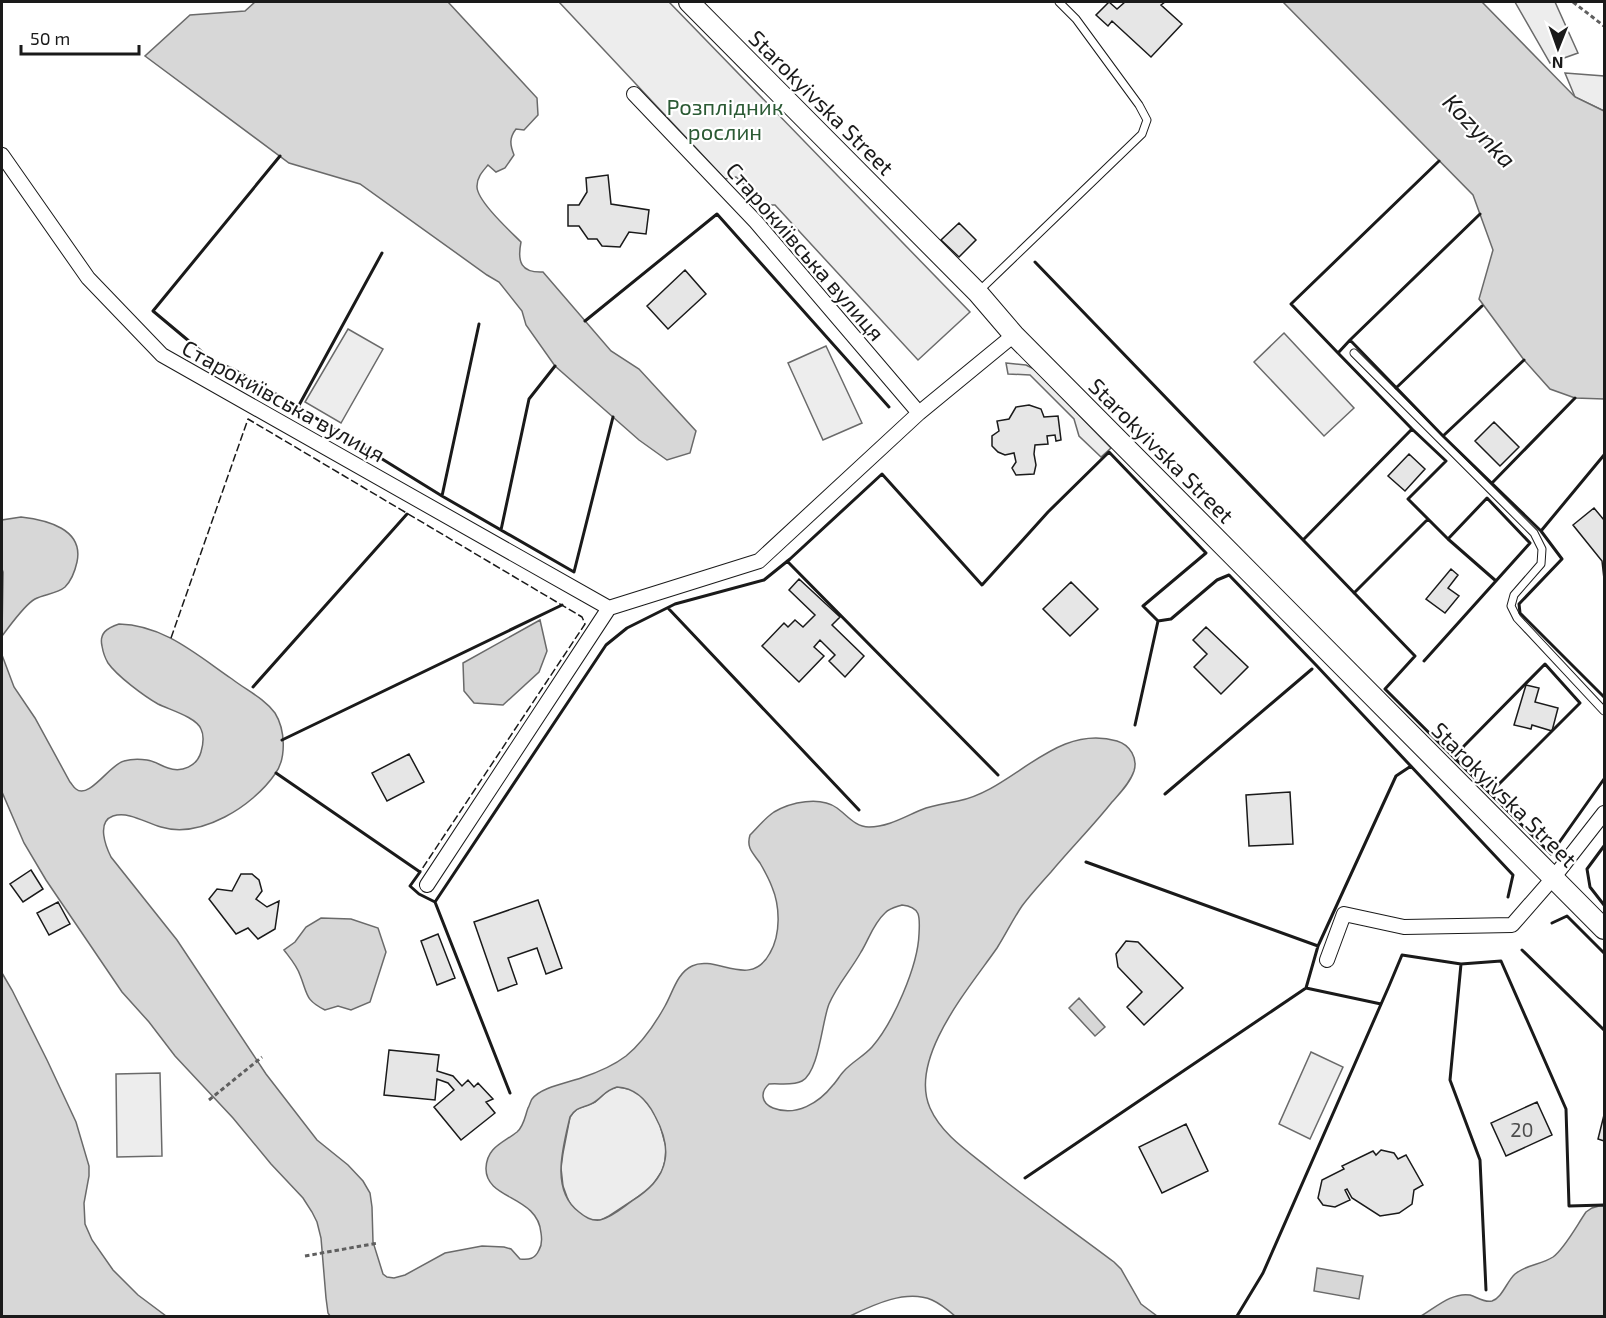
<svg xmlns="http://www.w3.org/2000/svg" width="1606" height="1318" font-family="'Exo 2',sans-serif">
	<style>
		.built { fill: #ededed; stroke: #6a6a6a; stroke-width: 1.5 }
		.water { fill: #d7d7d7; stroke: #6a6a6a; stroke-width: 1.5; fill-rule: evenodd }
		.building { fill: #e6e6e6; stroke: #1a1a1a; stroke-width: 1.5 }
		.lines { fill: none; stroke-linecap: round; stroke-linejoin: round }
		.lane-casing { stroke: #1a1a1a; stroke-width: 9 }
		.street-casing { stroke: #1a1a1a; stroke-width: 16 }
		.secondary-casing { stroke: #1a1a1a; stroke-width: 22 }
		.path { stroke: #5f5f5f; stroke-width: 3; stroke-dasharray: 4.5 3; stroke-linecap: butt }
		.lane { stroke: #fff; stroke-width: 7 }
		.street { stroke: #fff; stroke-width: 14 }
		.secondary { stroke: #fff; stroke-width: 20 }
		.fence { stroke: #1a1a1a; stroke-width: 1.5; stroke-dasharray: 8 3; stroke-linecap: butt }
		.wall { stroke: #1a1a1a; stroke-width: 3 }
		.labels { text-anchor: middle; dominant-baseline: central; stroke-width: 4.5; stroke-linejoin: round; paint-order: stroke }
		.number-label { font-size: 20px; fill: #4d4d4d }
		.street-label { font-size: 22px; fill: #1a1a1a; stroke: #fff }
		.park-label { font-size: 22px; fill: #2b5a34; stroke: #fff }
		.water-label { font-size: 24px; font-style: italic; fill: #1a1a1a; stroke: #fff }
	</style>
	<rect width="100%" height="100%" fill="#fff"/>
	<path class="built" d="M559,2h110l301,310 -52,48 -143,-155h-8l-31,-28 -11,2z
		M1515,2h40l23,51 -28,10z
		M1565,73l39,3v35l-29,-14z
		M348,329l35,20 -42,74 -36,-21z
		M1284,333l70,75 -30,28 -70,-74z
		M826,346l36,77 -39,17 -35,-77z
		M1006,363l20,2 8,4 77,79 -10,9 -22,-21 -5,-17 -44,-44 -22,-1z
		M1311,1052l32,15 -33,72 -31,-15z
		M160,1073l2,83 -45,1 -1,-83z
		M617,1087l7,1 9,2 8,6 11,13 8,16 6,22 -1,14 -3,10 -12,18 -41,27 -8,4h-10l-7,-3 -13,-11 -4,-9 -4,-11 -2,-18 2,-15 7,-36 3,-4 4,-4 18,-7 13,-12z"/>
	<path class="water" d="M255,2h193l89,96 1,17 -14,15 -8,-1c-7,9 -6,16 -2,26l-9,13 -9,4 -8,-7c-5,6 -11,12 -11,21 -1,14 33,45 44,56 -4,20 0,31 22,30l68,79 28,18 57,62 -6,22 -23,7 -28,-20 -84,-74 -29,-41 -4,-14 -23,-29 -12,-7 -127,-91 -71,-21 -144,-107 45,-41 55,-4z
		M1283,2h199l93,95 29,14v288l-29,-1 -25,-9 -26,-29 -45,-61 14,-49 -20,-55z
		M21,517c26,3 63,12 56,45 -2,9 -6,19 -12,25 -8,7 -21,7 -30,12 -11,6 -25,27 -33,37l1,-64 -1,-3v-49z
		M540,620l7,31 -8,21 -36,33 -29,-2 -10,-12 -1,-28z
		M119,624c45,1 78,31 113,55 14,11 32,19 43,34 10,16 12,45 0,61 -22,32 -74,65 -114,53 -15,-4 -32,-16 -48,-11 -17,6 -7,31 -2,41l66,83 89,134 51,66 31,25 15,16 7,12 2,14 1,35 10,32 4,3 7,1 11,-3 40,-22 37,-7 22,1 7,2 9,10c9,1 15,0 19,-9 3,-5 3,-11 2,-17 -3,-38 -56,-33 -55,-65 1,-21 17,-25 31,-36 7,-6 8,-16 11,-24 1,-1 3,-8 4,-9 9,-12 35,-16 49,-21 15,-5 32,-12 45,-22 16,-13 29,-32 39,-50 8,-14 12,-33 27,-40 24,-12 58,24 78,-13 11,-19 10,-47 2,-66 -3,-8 -8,-17 -12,-24 -7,-10 -14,-15 -10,-28 8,-8 15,-17 24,-23 17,-10 46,-16 63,-4 10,7 18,19 32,19 21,0 38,-12 57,-19 10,-3 21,-5 32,-7 56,-11 96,-78 159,-60 13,4 21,17 17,30 -4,12 -14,22 -22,31 -19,24 -41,46 -61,70 -10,11 -20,22 -29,34 -9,13 -16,28 -25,42 -27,39 -89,110 -67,160 12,27 39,44 61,62 40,32 82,61 123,92l7,7 20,35 16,12h-202c-7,-6 -14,-12 -23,-16 -26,-11 -59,5 -82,16h-520l-2,-3 -2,-15 -5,-60 -4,-16 -5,-10 -9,-14 -32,-34 -38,-46 -58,-62 -26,-34 -27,-30 -76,-112 -22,-37 -22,-51v-137l12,32 21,31 35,64c2,2 3,5 6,7 13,11 34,-25 48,-28 7,-2 16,-2 23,-1 8,1 14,6 21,8 14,5 29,-2 33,-16 2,-7 3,-17 0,-23 -5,-12 -31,-19 -43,-25 -14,-8 -41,-28 -50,-41 -3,-5 -5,-11 -6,-17 -3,-13 5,-18 17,-22zM902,905c19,2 18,12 17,29 -1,32 -26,89 -47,113 -8,9 -20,15 -28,24 -4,4 -7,10 -11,14 -14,18 -37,32 -60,23 -12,-5 -13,-16 -4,-24 10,-1 24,2 33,-3 17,-9 20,-60 27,-77 8,-19 22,-34 32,-52 8,-13 12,-28 24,-39 5,-5 11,-6 17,-8zM617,1087c18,1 30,13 38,29 7,13 13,28 10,44 -3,19 -18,31 -33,41 -10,7 -21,17 -32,19 -9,1 -15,-3 -21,-8 -29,-22 -16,-65 -9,-95 6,-10 12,-9 21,-13 11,-5 12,-13 26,-17z
		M321,918l30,1 27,9 8,24 -16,50 -19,8 -13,-4 -13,4c-20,-10 -17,-15 -25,-35 -3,-9 -10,-17 -16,-25l11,-8 11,-15z
		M2,973l10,17 35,70 29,62 13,44v10l-5,27 1,21 7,16 21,30 25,25 28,21h-164z
		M1079,998l26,29 -10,9 -26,-28z
		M1599,1206h5v110h-183c14,-8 31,-24 49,-21 7,2 14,8 22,6 10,-3 15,-20 23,-27 12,-10 26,-9 38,-17 12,-9 24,-32 33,-45l6,-4z
		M1317,1268l46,8 -4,23 -45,-8z"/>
	<path class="building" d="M1109,2l8,7 8,-7h40l-4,3 21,19 -31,33 -39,-36 -4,5 -12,-11z
		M608,175l3,29 38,6 -3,24 -17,-2 -9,15 -18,-1 -5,-7h-9l-9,-13h-11v-21h11l8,-13 -1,-14z
		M959,223l17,17 -17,17 -18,-17z
		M685,270l21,24 -38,35 -21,-23z
		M1029,405l12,4 3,8 14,-1 3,24 -5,1 -1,-6 -8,1 1,8 -13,1 -1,9 2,11 -2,9 -18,1 -4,-7 4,-6 -2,-9 -9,2 -7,-3 -6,-6v-10l7,-5 -2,-10 12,-2 7,-12z
		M1494,422l25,25 -19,19 -25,-25z
		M1409,454l16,15 -20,22 -17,-15z
		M1594,508l10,12v59l-2,-18 -29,-36z
		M1451,569l7,6 -10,13 11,8 -14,17 -19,-14z
		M799,579l41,38 -8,8 32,31 -19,21 -16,-16 6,-6 -15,-15 -6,7 10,9 -25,26 -37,-36 22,-23 4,4 7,-7 8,7 12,-12 -26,-25z
		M1071,582l27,27 -28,27 -27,-27z
		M1206,627l42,40 -27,27 -27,-27 13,-13 -14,-14z
		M1526,685l13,3 -4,14 23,6 -6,23 -20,-6 -1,4 -17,-4z
		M409,754l15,28 -37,19 -15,-28z
		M1290,792l3,52 -44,2 -3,-51z
		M31,870l12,19 -20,13 -13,-18z
		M241,874h11l7,6 3,11 -6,8 11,8 12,-6 -4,28 -17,10 -10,-11 -12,6 -27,-35 8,-10 15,2z
		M538,900l24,68 -16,6 -9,-26 -29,10 9,26 -19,7 -24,-69z
		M58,902l12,22 -21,11 -12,-22z
		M438,934l17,44 -18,7 -16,-44z
		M1126,941l12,1 45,46 -39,37 -17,-18 15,-15 -24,-25 -2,-13z
		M389,1050l50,5 -2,16 16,5 9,10 6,-6 6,7 4,-4 15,16 -7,3 9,11 -34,27 -27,-33 20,-17 -6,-7 -11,-4 -2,21 -51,-5z
		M1537,1102l15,33 -46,21 -15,-33z
		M1604,1115v26l-6,-2z
		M1186,1124l22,47 -46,22 -23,-46z
		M1381,1150l13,3 4,6 8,-4 17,30 -9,5 -2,14 -13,9 -19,3 -28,-18 -5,-9 -2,1 5,10 -15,7 -12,-2 -5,-7 4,-18 22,-11 -2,-3 31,-15 3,4z"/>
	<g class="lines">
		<g class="lane-casing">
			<path id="lane" d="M979,291l163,-157 5,-14 -8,-15 -63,-86 -17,-17
				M1354,353l180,180 8,16 -1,15 -27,31 -3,11 6,12 87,93"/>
		</g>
		<g class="street-casing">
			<path id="street" d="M634,94l122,128 163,191
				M2,155l86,123 74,77 447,253
				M427,885l182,-277 150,-47 160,-148 95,-78
				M1327,960l17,-46 60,13 108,-2 42,-48 50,-64"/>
		</g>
		<g class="secondary-casing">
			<path id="secondary" d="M689,2l289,291 36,42 590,594"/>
		</g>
		<path class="path" d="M1573,2l31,24
			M209,1100l53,-43
			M305,1256l73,-13"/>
		<use href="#lane" class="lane"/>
		<use href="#street" class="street"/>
		<use href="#secondary" class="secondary"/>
		<path class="fence" d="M171,638l77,-219 334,198 3,7 -165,248"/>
		<path class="wall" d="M280,156l-127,155 61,51 19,7 65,38 144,89 132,76 39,-155
			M1439,161l-148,143 47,49 12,-13 93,96 98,95
			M1035,262l380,394 -30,33 166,165 53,-75
			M585,321l132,-107 172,193
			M1350,340l130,-126
			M1338,353l74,76
			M1396,388l86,-82
			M298,407l84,-154
			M1443,436l81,-76
			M1604,455l-63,76 21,28 -43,45 1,9 84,84
			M1492,483l83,-85
			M442,496l37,-172
			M501,530l28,-131 26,-33
			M1448,539l48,42
			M1303,540l109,-111 34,32 -38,38 40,40 39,-41 43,45 -106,118
			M787,561l211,214
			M1354,593l74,-74
			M668,608l191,202
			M253,687l154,-173
			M1135,725l23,-104 13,-2 46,-39 12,-5 87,90 197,210 -5,22
			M282,740l280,-135
			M1456,760l8,-14 81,-82 35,39 -90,90
			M276,773l144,99 -10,14 9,8 16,8
			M1165,794l147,-125
			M1604,846l-17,23 3,18 14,18
			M1086,862l232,84 78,-170 15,-10
			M1552,923l15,-7 37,37
			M1522,950l82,80
			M1306,988l75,16
			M510,1093l-75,-191 171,-257 21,-17 48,-24 89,-24 26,-21 92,-85 100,111 66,-73 61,-60 97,101 -63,53 15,15
			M1025,1178l281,-190 12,-42
			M1486,1290l-6,-130 -30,-80 11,-116 40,-3 65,148 3,97 35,-1
			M1237,1316l26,-43 126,-287 13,-31 59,9"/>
	</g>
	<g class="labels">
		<g class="number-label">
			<text x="1522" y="1129">20</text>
		</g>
		<g class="street-label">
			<text transform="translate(822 102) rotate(45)">Starokyivska Street</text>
			<text transform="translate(806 251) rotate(49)">Старокиївська вулиця</text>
			<text transform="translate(284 400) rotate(29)">Старокиївська вулиця</text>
			<text transform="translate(1162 450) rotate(45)">Starokyivska Street</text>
			<text transform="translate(1505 794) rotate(45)">Starokyivska Street</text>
		</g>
		<g class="park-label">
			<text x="725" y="106">Розплідник<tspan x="725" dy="25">рослин</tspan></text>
		</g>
		<g class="water-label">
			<text transform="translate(1480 130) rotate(46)">Kozynka</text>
		</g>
	</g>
	<rect width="1606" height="1318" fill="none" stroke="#1a1a1a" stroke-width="6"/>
	<g transform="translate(1558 48) rotate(181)" stroke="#ffffff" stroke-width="4.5" paint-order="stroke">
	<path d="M0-4.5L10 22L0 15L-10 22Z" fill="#1a1a1a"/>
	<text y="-9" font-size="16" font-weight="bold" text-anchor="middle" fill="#1a1a1a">N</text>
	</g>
	<path d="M21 45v9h118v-9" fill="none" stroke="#1a1a1a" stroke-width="3"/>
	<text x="30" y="45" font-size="18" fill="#1a1a1a" stroke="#ffffff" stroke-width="4.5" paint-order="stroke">50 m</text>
</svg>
